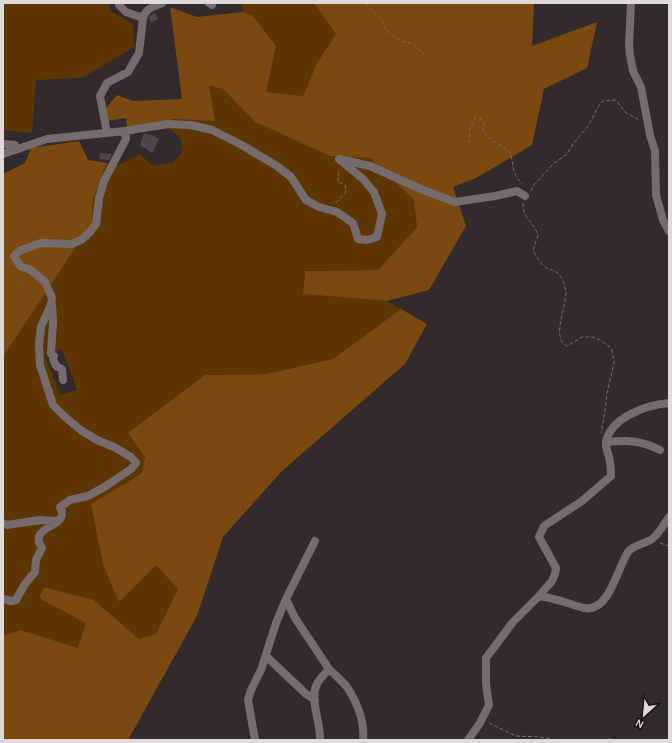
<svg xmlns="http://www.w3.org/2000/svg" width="672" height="743" font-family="Karla,sans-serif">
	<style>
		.green { fill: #5e3604; fill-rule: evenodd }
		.forest { fill: #79490f }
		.building { fill: #4f474c }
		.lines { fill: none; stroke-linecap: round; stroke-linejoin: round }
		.path { stroke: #736c6d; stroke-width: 1; stroke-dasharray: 4 2; stroke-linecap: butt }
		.minor { stroke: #766c6d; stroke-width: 8 }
	</style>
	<rect width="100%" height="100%" fill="#322a2b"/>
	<path class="green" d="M3,3h106v7l24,14 1,23 -52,31 -46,2 -4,53 -29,-3z
		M242,3h72l22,31 -19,29 -14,33 -38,-4 11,-46 -23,-29 -10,-5z
		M208,86l15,3 32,33 75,34 40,2 44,42 3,27 -39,43 -73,1 -2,23 84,7 14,8 -68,50 -67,15 -61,1 -60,83 -3,15 -51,31 28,98 37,-38 22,25 -22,46 -17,4 -45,-39 -50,-13 -4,11 47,25 -9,25 -57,-18 -18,6v-279l89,-134 1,-24 14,-36 11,2 22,-11 13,12 19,-3 10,-11 -1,-13 -13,-12 4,-8 43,2zM62,349l15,41 -17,5 -15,-40z"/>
	<path class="forest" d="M314,3h220l-2,43 65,-24 -10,46 -43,21 -12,56 -56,33 -23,9 13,39 -37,64 -42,11 -84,-7 2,-23 73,-1 39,-43 -3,-27 -44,-42 -40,-2 -75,-34 -32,-33 -14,-3 6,35 -43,-2 -4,3 -41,6 -1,-10 -19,3 -1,-13 11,-13 16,6 49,-2 -12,-92 27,10 46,-5 10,4 23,30 -10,46 37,4 14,-33 19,-29z
		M79,141l9,19 19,3 -14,36 -1,24 -89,134v-183l22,-11 7,-17 6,1z
		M401,309l26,15 -22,40 -123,107 -59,66 -26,79 -69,124h-125v-104l18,-6 57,18 8,-25 -47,-25 5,-11 50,13 45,39 17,-5 22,-45 -22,-24 -37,37 -16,-38 -12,-60 51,-31 3,-16 -17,-24 77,-58 61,-1 67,-15z"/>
	<path class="building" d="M155,13l3,6 -7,4 -2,-4 1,-3z
		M144,133l5,2 1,-1 9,5 -6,13h-2l-11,-7z
		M100,153l12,1 -3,6 -10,-1z"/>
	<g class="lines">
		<path class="path" d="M366,3l7,9 9,8 2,7 8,8 9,6 10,2 14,12
			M469,143l1,-15 5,-10h5l4,5 -1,9c9,10 18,12 27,20 5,15 0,18 12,32
			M531,191l2,-5 20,-22 14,-10 6,-10 16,-19 10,-20 4,-4 13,-1 9,12 14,8
			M336,203l10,-11 -1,-7 -7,-3 1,-13
			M523,203c-1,15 11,19 15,32l-5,15c3,6 6,12 11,16 4,4 10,4 14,7 4,4 8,14 8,20 0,14 -15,45 1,53l15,-9h11l7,3 11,8 2,6 1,9 -7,30 -2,18 -4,22
			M660,543l9,3
			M489,723l27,13 25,1 16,3
			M596,740l13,-1 9,1"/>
		<path class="minor" d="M119,3v2l7,7 17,6
			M209,3l3,2
			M631,3l-2,42 1,10 3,16 8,16 9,48 5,16 1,44 7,25 6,11
			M107,133l-7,-37 7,-13 21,-11 11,-19 4,-35c3,-10 10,-11 19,-15
			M3,144l12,1 2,4
			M3,154l44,-15 78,-8 43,-7 23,1 21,5 28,14 37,22 14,11 15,23 13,7 18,5 16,11 5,16 9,1 10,-3 5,-23 -8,-22 -11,-13 -24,-20 31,7 53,24 32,12 40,-6 22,-5 8,5
			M52,305l1,17 -2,32 3,2 -1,3 3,7 6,3 1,11
			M606,442c22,-2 34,-2 54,8
			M3,523l4,2 33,-5 18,1
			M315,541l-29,58 9,19 34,51c-4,5 -9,9 -12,15 -8,15 4,39 3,56
			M539,596c16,2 30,8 45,12 25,5 33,-39 44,-56 5,-7 17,-8 24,-13 7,-5 12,-15 17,-22
			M3,599l8,2 5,-1 9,-16 10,-12 1,-12 6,-12c-14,-20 20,-21 20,-34 0,-3 -1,-5 -2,-7l10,-7 18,-4 18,-10 25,-17 5,-6 -5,-6 -17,-10 -17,-7 -15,-9 -18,-15 -11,-11 -13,-40 -1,-20 2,-18 10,-23 1,-6 -7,-16 -14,-12 -11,-4 -6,-10 5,-5 22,-8 31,1 9,-4 9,-8 6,-8 3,-26 5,-17 22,-42 -1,-8
			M266,656l40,38 9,6
			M329,669c6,6 13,12 18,18 10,15 18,35 16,53
			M255,740l-7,-40 3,-10 10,-20 15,-47 10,-24
			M468,740l12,-17 9,-18 -3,-21v-26l27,-36 26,-26 13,-15 3,-7 1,-6 -17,-31 5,-11 38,-25 29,-25c0,-4 0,-9 -1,-13 0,-7 -5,-14 -4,-21 5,-25 41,-37 63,-39"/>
	</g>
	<rect width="672" height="743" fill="none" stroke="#dfd9da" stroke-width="8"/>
	<g transform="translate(644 715) rotate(207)" stroke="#171414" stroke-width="3" paint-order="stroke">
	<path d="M0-3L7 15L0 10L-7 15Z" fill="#dfd9da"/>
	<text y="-6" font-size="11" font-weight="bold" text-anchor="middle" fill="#dfd9da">N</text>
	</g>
</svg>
